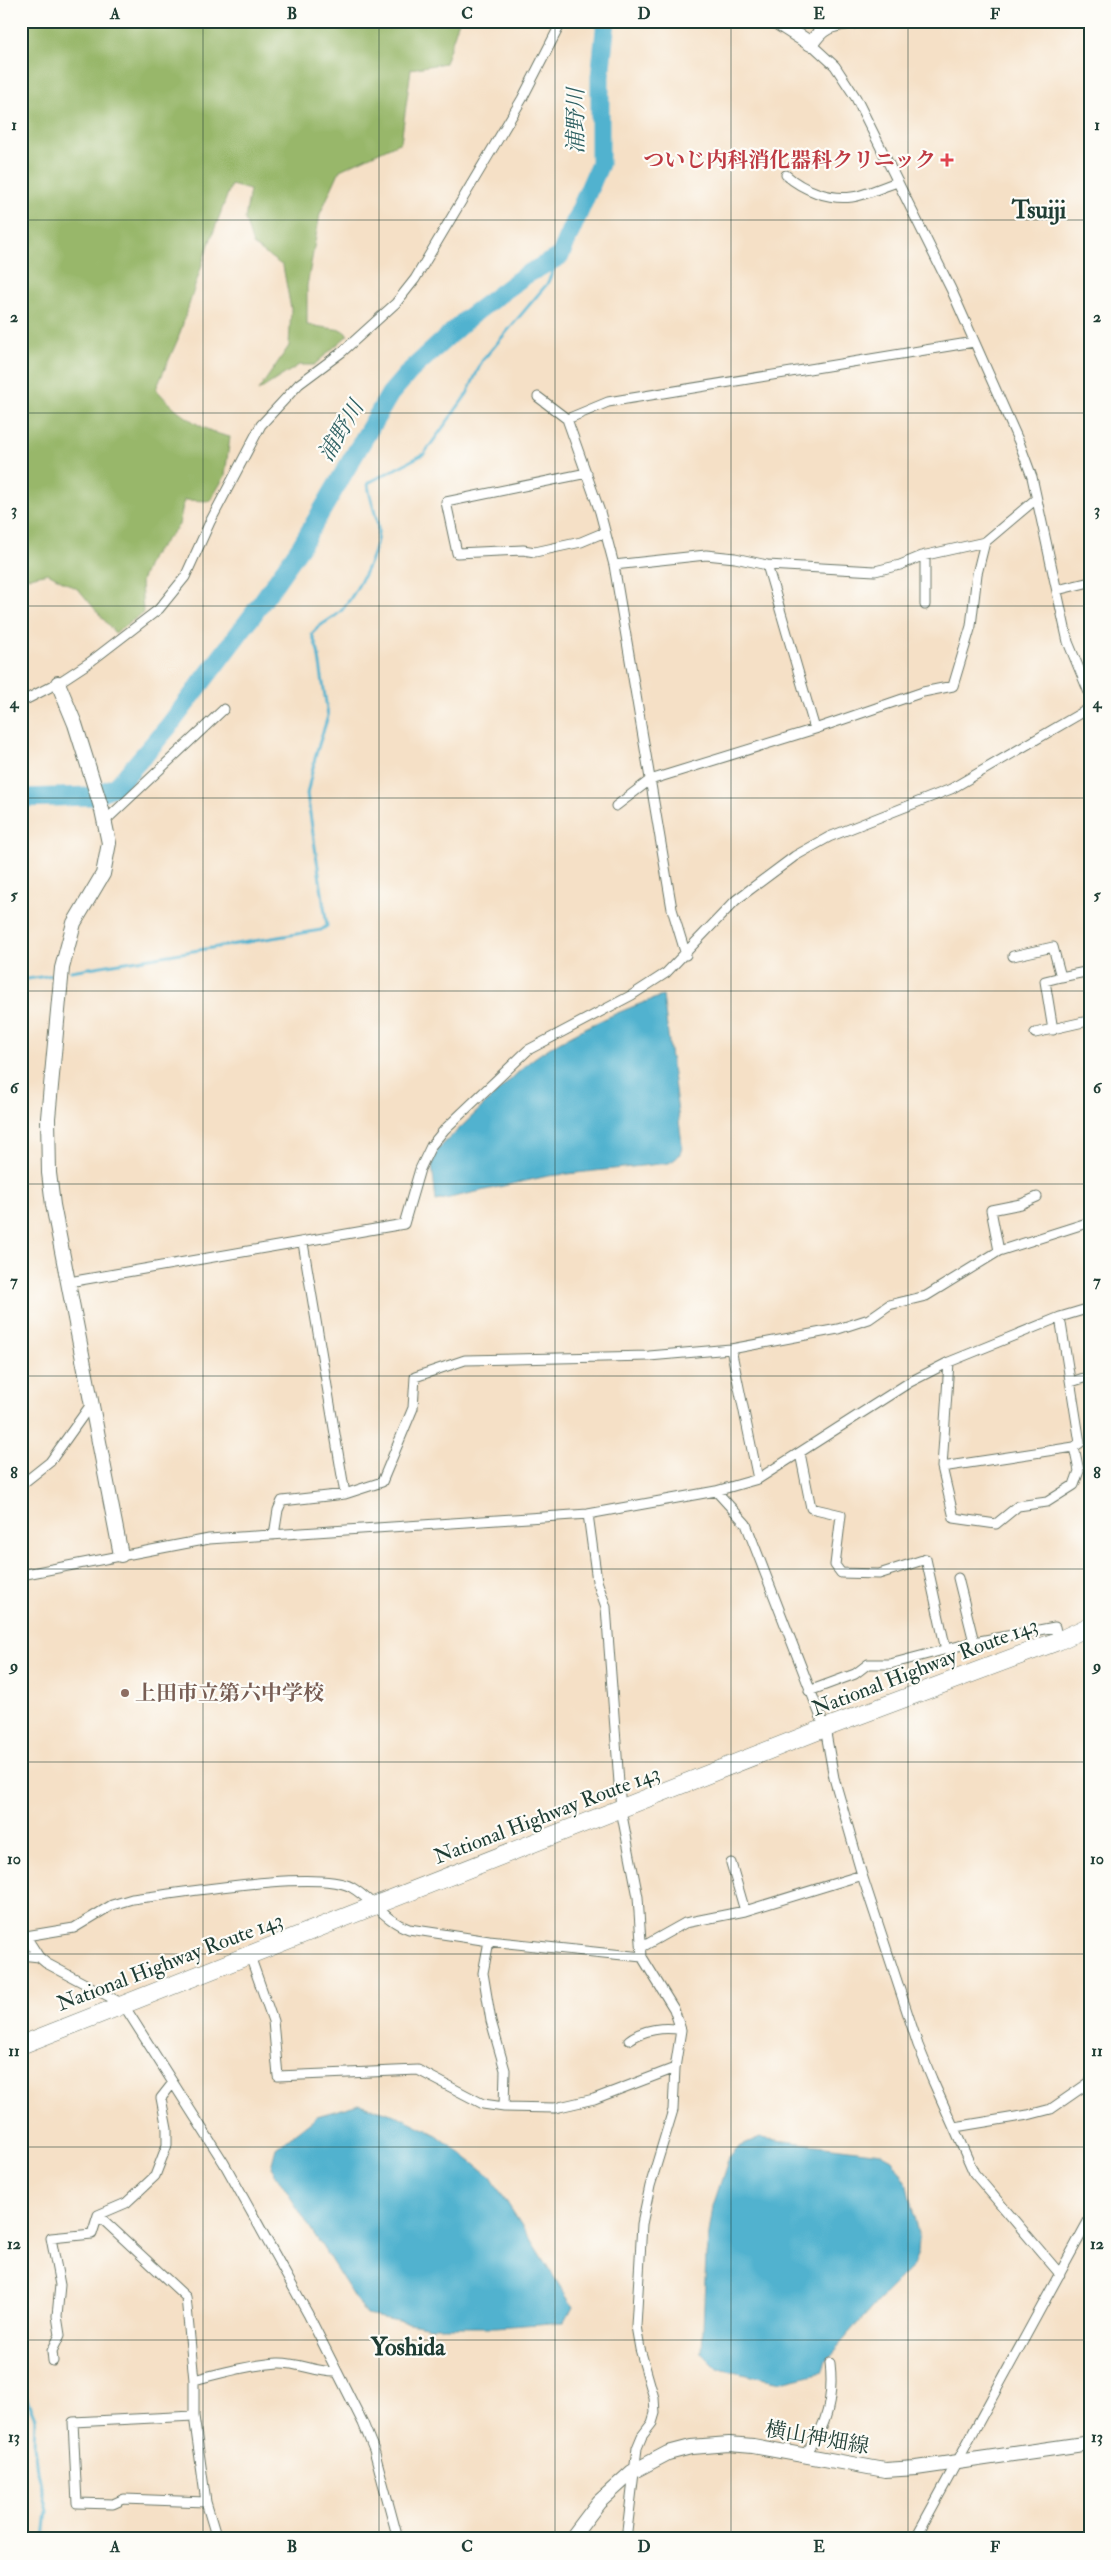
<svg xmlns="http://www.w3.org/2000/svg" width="1111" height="2560" font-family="'IM FELL Double Pica','Noto Serif JP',serif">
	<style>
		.forest { fill: #98b76a; stroke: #5c7a4f }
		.water { fill: #51b2cf; stroke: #387882 }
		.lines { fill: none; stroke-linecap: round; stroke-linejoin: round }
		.stream { stroke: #51b2cf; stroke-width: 3 }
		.river { stroke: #51b2cf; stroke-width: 19 }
		.street-casing { stroke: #6a7667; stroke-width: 11 }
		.secondary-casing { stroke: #6a7667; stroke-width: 16 }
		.highway-casing { stroke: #6a7667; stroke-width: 19 }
		.street { stroke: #fff; stroke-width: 9 }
		.secondary { stroke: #fff; stroke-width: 14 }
		.highway { stroke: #fff; stroke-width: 18 }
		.grid { fill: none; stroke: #1f3d34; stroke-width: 1; stroke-opacity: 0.55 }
		.health-dot { fill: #e0444e; stroke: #fdfcf7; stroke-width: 2 }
		.education-dot { fill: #8d6e63; stroke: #fdfcf7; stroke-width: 2 }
		.labels { text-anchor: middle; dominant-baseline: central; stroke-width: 4.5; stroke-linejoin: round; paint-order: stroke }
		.health-label { font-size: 21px; font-weight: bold; fill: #be3a42; stroke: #fdfcf7; text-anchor: end }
		.street-label { font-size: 21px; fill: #1f3d34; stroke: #fdfcf7 }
		.education-label { font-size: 21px; font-weight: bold; fill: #785e54; stroke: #fdfcf7; text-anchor: start }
		.water-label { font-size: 22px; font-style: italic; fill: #2e6062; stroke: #fdfcf7 }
		.quarter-label { font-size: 24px; font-weight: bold; fill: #1f3d34; stroke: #fdfcf7 }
		.neatline { fill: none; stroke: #1f3d34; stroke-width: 2 }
		.grid-label { font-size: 16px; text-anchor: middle; font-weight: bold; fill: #1f3d34 }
	</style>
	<rect width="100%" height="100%" fill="#fdfcf7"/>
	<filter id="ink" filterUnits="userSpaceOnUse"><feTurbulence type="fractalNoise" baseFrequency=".02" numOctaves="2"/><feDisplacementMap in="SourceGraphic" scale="10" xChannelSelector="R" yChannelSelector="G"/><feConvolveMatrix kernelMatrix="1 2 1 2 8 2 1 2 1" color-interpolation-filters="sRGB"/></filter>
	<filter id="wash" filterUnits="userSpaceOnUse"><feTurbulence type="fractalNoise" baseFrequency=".0096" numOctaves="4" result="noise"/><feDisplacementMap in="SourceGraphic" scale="20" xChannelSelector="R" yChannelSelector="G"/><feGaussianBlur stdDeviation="1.12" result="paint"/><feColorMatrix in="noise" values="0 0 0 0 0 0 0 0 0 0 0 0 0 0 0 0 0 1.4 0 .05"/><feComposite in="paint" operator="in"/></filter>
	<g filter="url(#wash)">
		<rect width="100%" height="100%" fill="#f5e0c6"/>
		<path class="forest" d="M21,21h438l-14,42 -34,6 -10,73 -61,28 -20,44 -13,72v39l35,5 6,5 -34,30h-15l-41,26 31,-45 2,-37 -8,-43 -30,-21 -8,-26 5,-29 -19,-5 -26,70 -27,84 -22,50c19,22 45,42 74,48l-5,39 -15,25 -26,-1 -5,25 -28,32 -10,24 2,32 -28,20 -36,-43 -31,-17 -27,6z"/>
		<path class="water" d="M663,996l19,148c0,10 -4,14 -13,19l-121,13 -112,25 -4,-36 6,-16 90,-86c30,-25 98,-56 135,-67z
			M359,2104l39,12 39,19 54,42 82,130 -8,15 -69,5h-65l-65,-12 -95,-148 5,-19 41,-32z
			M760,2138l121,15 11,6 14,23 13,56 -1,14 -5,14 -36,36 -51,58 -3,12 -42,10 -63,-13 -16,-16 4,-98 7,-49 16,-49 8,-9z"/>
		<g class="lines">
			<path class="stream" d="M71,971l250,-41 6,-4 -20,-132 9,-40 12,-38 -10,-65 -6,-17c8,-12 21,-14 30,-24 14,-17 37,-59 36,-81 -1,-16 -9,-30 -10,-46l56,-29 43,-60 15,-33 65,-77 13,-28
				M21,980l32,-5
				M21,2301v14
				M21,2385l14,33 -1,27 3,26 10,40 -3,28"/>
			<path class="river" d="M21,798l70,-2 26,-10 51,-59 84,-111 49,-70 89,-152 20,-23 59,-54 55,-41 36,-20 40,-92v-87l6,-56"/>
		</g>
	</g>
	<g filter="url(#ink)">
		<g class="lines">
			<g class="street-casing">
				<path id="street" d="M815,21l4,10
					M811,44l24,22 21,32 95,191 68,153 13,35 36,165 22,53
					M786,175c17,15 43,25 66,22 15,-2 31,-11 46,-15
					M538,397l29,22 33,93 14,53 58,344 14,46
					M567,419l41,-17 366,-60
					M587,473l-141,29 11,51 66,-3 12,2 46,-10 24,-10
					M925,555v50
					M614,565l92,-10 29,3 32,7 108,6 25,-6 22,-9 63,-14 51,-43
					M767,565l48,164
					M1057,590l33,-8
					M21,702l37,-19 32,-21 69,-53 26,-32 25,-55 51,-97 38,-41 43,-32 54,-49 19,-24 107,-180 40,-78
					M616,806l34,-26 165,-51 108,-37 30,-6 18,-60 6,-52 8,-32
					M105,821l119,-112
					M1013,956l40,-9 8,30 29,-6
					M1053,1030l-8,-49 16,-4
					M1035,1033l53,-12
					M303,1243l42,251
					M999,1251l-8,-41 30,-6 16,-7
					M69,1282l335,-58 16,-55 11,-23 14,-17 83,-79 104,-55 34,-22 70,-73 59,-44 34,-19 122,-48 139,-81
					M731,1349l27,130
					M949,1362l-7,105 12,51 42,6 22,-18 29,-4 27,-17 5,-14 -5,-24
					M1071,1382l19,-6
					M800,1453l11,55 30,7 -6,50 6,8 38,1 47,-15 20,91
					M942,1467l132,-20 6,-4 -20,-126
					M21,1485l29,-23 42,-59
					M716,1491l30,33 79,204 9,50 28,97 56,170 14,34 42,94 86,101
					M588,1514l9,67 9,26 15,203 17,87 4,60 32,52 7,21 -6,38 -2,42 -23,76 -8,38 -6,102 4,23 14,49 1,15 -3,10 -10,13 -5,12 -11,91
					M274,1535l4,-25 4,-9 63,-7 37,-12 31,-74 2,-31 50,-17 184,-4 82,-7 107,-20 31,-10 20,-14 37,-9 73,-45 91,-29
					M21,1575l188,-36 379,-25 128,-23 42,-12 152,-97 39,-20 111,-45 30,-9
					M958,1578l16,64
					M809,1691l46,-17 13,-10h22l84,-22 81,-15 3,14
					M731,1863l14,48
					M21,1929l18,28 7,6 77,41 101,159 84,151 55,109 11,27 24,89
					M26,1936l48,-8 38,-23 20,-6c45,-5 183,-30 219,-12 21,12 34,34 58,42l80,12 153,16
					M489,1941l-6,32 8,48 14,49 -1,37
					M642,1947l43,-24 60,-12 117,-36
					M21,1955l18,2
					M250,1956l23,65 5,55 140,-6 65,34 21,3 51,1 39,-9 81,-31
					M629,2040c13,-10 36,-14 52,-10
					M955,2127l73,-12 23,-6 39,-27
					M98,2215l88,82 8,83v36l12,86 11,37
					M53,2361l-1,-10 8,-16 -3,-19 3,-31 -9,-47 41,-4 6,-19 28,-12 29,-27 12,-31v-16l-6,-31 11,-14
					M194,2380c27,-7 56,-15 84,-17 19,-1 37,9 57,9
					M194,2416l-121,6 4,81 36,1 11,-5 82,3
					M804,2455c23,-26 30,-57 26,-92
					M915,2539l175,-321"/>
			</g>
			<g class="secondary-casing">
				<path id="secondary" d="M775,21l36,23c13,-20 21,-19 44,-23
					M58,683l17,41 27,86 7,33 -6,31 -29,49 -12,45 -14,150 1,55 4,32 68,350
					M571,2539l28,-37 33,-30 36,-19 23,-6 38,-3 24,2 132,24 31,-2 174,-25"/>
			</g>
			<g class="highway-casing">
				<path id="highway" d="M21,2045l804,-317 233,-87 32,-15"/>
			</g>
			<use href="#street" class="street"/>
			<use href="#secondary" class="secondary"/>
			<use href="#highway" class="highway"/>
		</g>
	</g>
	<path class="grid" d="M203,21v2518M379,21v2518M555,21v2518M731,21v2518M908,21v2518M21,220h1069M21,413h1069M21,606h1069M21,798h1069M21,991h1069M21,1184h1069M21,1376h1069M21,1569h1069M21,1762h1069M21,1954h1069M21,2147h1069M21,2340h1069"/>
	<path class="health-dot" d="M944.5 152.5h5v5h5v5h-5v5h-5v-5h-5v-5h5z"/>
	<circle class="education-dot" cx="125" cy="1693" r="5"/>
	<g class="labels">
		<g class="health-label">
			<text x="936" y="160">ついじ内科消化器科クリニック</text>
		</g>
		<g class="street-label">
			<text transform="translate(925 1667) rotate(-21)">National Highway Route 143</text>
			<text transform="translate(547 1815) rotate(-21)">National Highway Route 143</text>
			<text transform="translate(170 1962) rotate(-21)">National Highway Route 143</text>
			<text transform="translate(817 2438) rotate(10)">横山神畑線</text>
		</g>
		<g class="education-label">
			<text x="135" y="1693">上田市立第六中学校</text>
		</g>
		<g class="water-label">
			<text transform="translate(576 121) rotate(-90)">浦野川</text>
			<text transform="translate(341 431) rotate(-59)">浦野川</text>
		</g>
		<g class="quarter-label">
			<text x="1039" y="210">Tsuiji</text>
			<text x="408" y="2347">Yoshida</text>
		</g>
	</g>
	<rect width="1111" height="2560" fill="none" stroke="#fdfcf7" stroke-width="55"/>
	<rect x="28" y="28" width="1056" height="2504" class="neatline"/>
	<g class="grid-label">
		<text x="115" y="19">A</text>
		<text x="292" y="19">B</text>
		<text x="467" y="19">C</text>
		<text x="644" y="19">D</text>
		<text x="819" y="19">E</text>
		<text x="995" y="19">F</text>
		<text x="14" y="130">1</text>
		<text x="1097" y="130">1</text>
		<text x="14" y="322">2</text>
		<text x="1097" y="322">2</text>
		<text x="14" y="515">3</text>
		<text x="1097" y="515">3</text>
		<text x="14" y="708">4</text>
		<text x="1097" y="708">4</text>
		<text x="14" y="900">5</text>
		<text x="1097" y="900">5</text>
		<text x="14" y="1093">6</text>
		<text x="1097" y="1093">6</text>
		<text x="14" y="1286">7</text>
		<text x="1097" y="1286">7</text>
		<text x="14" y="1478">8</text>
		<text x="1097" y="1478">8</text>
		<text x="14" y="1671">9</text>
		<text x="1097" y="1671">9</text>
		<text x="14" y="1864">10</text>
		<text x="1097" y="1864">10</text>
		<text x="14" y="2056">11</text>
		<text x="1097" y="2056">11</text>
		<text x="14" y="2249">12</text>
		<text x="1097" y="2249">12</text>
		<text x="14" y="2442">13</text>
		<text x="1097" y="2442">13</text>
		<text x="115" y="2552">A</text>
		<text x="292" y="2552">B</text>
		<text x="467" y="2552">C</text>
		<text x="644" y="2552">D</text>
		<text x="819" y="2552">E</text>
		<text x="995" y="2552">F</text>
	</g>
</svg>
